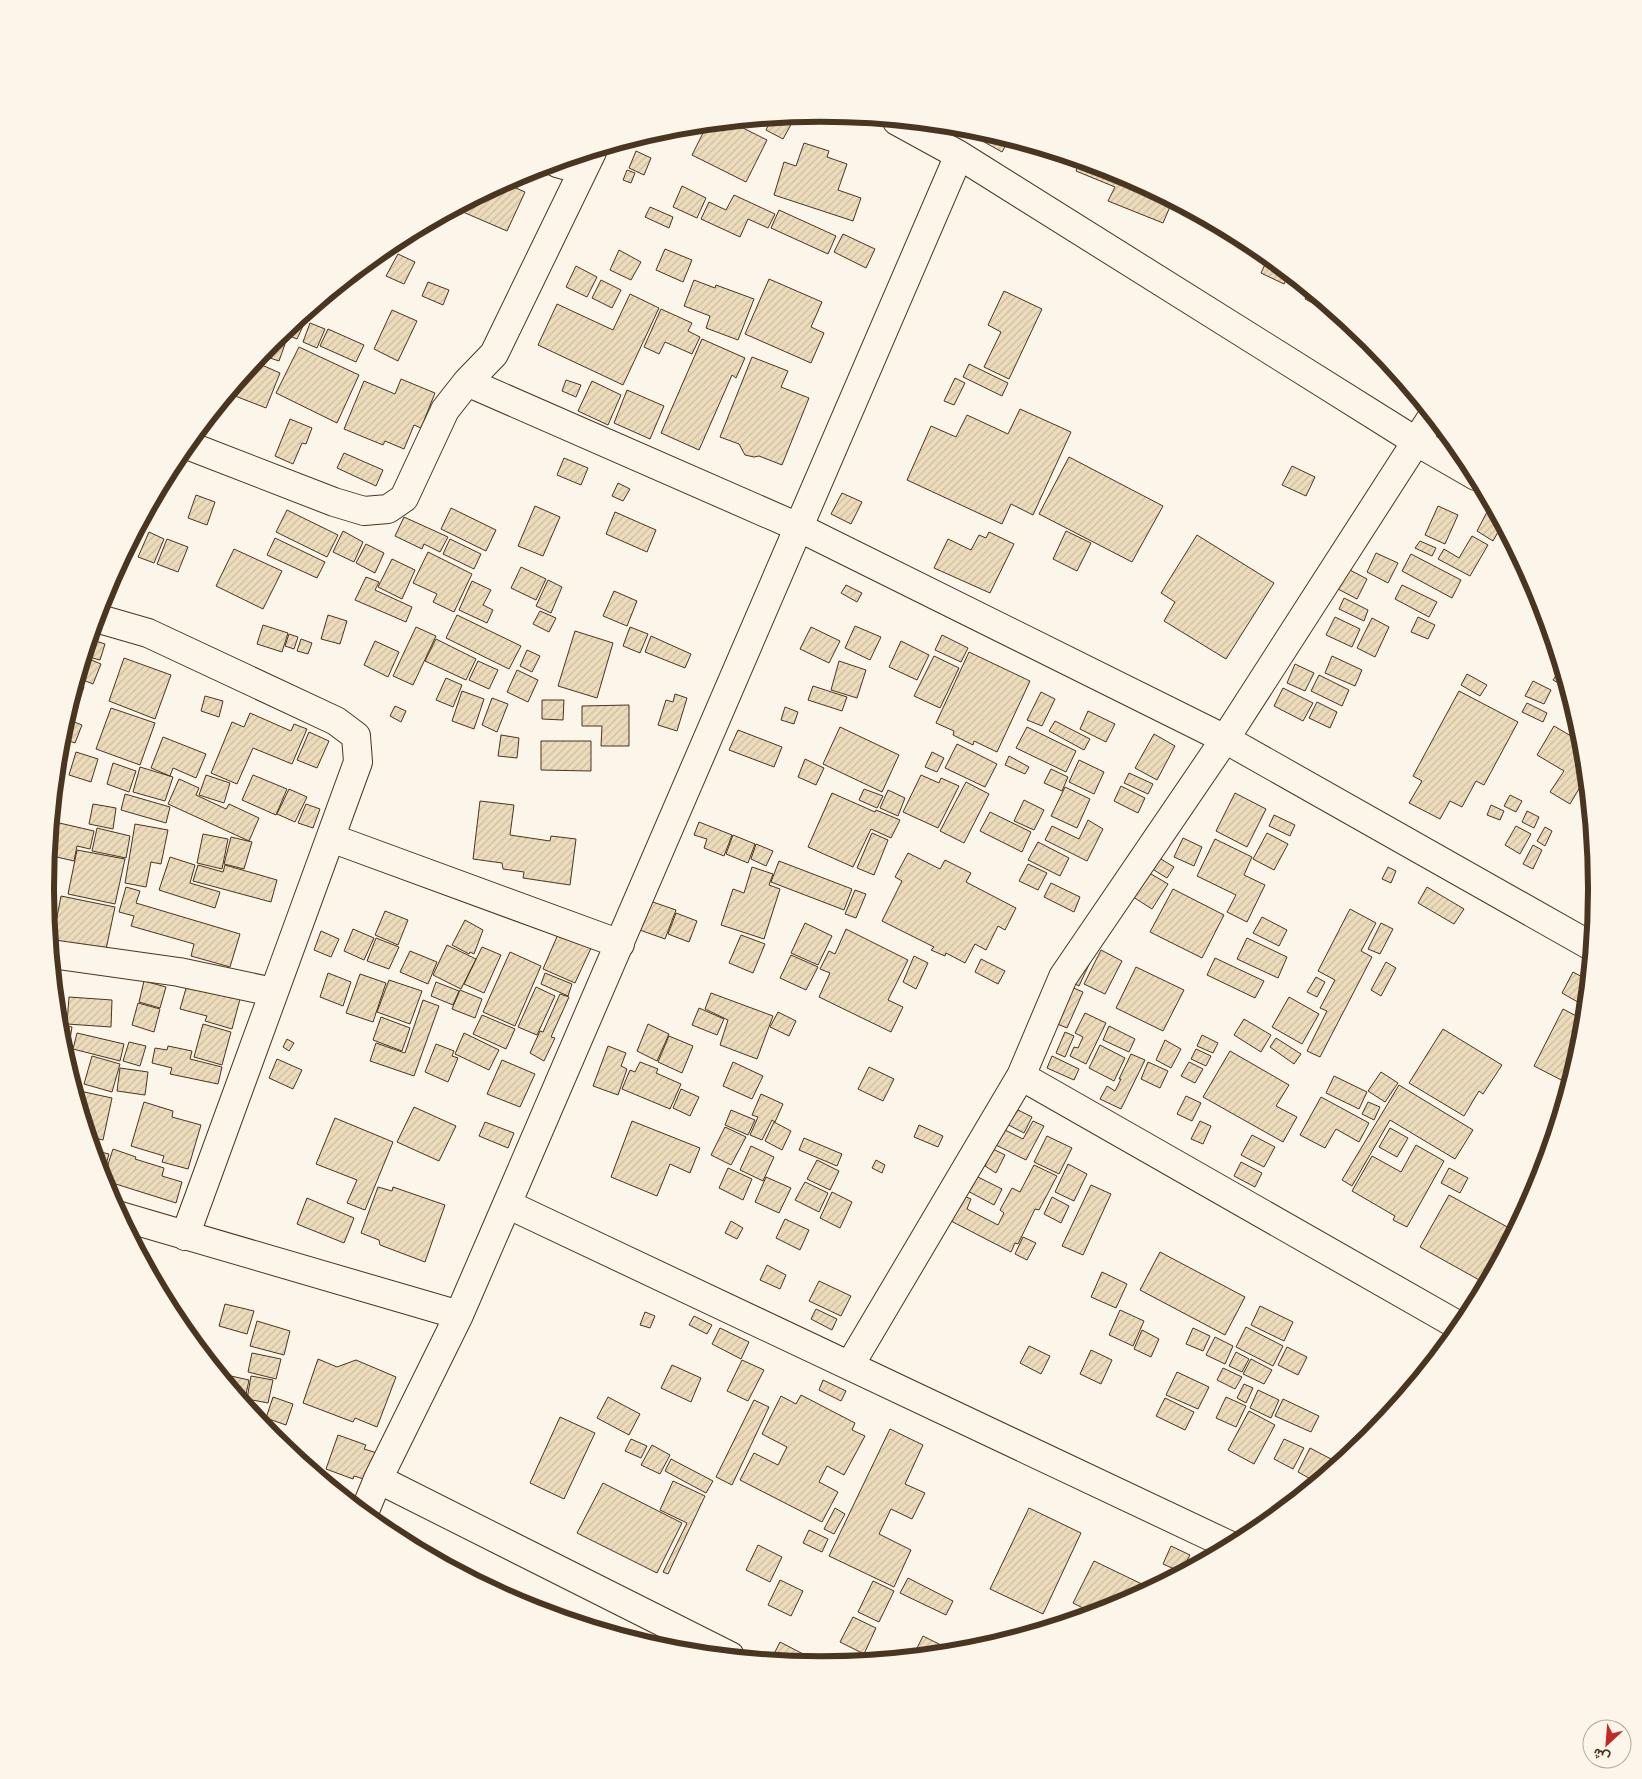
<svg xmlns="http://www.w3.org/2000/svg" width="1642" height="1779" font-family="'Fira Sans',Vazirmatn,sans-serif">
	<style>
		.building { fill: url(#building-hatch); stroke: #4a3520 }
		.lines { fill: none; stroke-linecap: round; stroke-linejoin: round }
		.minor-casing { stroke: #4a3520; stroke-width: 30 }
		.minor { stroke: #fbf6e9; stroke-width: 28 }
		.rim { fill: none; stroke: #4a3520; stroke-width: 6 }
	</style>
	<defs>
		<pattern id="building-hatch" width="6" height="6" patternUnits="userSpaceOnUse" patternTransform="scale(1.25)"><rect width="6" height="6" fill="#ecdcbc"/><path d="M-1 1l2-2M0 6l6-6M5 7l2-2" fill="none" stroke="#ccbda1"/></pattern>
	</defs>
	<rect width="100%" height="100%" fill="#fbf6e9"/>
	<path class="building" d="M790,117l4,2 -11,20 -17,-9 6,-12z
		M731,122l36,18 -21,42 -54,-27 15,-30z
		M962,127l11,1 36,12 -7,12 -41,-23z
		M804,143l25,8 -2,6 20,7 -9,26 23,8 -8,23 -79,-26 10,-33 12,4z
		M636,151l15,7 -7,17 -15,-7z
		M1080,161l38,12 54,29 -9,21 -55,-22 7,-14 -39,-16z
		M627,170l8,3 -4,10 -8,-3z
		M505,183l20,9 -18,39 -51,-22 27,-14 7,3 4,-9z
		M682,186l24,12 -9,20 -24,-11z
		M734,195l41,19 -7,14 -20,-9 -8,18 -39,-18 8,-17 17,8z
		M650,207l23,10 -4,11 -24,-11z
		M779,210l57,26 -8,18 -57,-26z
		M843,234l32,15 -9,19 -32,-16z
		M665,249l27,11 -9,22 -27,-12z
		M619,250l22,12 -10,18 -21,-10z
		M398,254l17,8 -11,22 -18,-8z
		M1268,258l21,16 -5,10 -23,-11z
		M576,266l21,11 -10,20 -21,-10z
		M769,279l53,23 -11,25 13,6 -13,30 -66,-29z
		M601,280l20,10 -9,18 -20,-10z
		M694,280l21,8 1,-3 38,14 -16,41 -32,-12 4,-12 -26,-10z
		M428,282l21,8 -6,15 -21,-9z
		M1004,291l38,18 -33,70 -25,-12 17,-35 -13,-7z
		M1309,291l34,28 -38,-20z
		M630,294l29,14 -36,77 -85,-40 19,-41 56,26z
		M661,309l31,14 -4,8 12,6 -8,17 -27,-12 -6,12 -15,-7z
		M392,310l25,11 -19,40 -24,-12z
		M295,322l8,4 -6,13 -15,-6z
		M310,323l15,6 -8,19 -14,-6z
		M328,329l36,16 -8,17 -36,-16z
		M702,339l43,19 -9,20 -4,-3 -33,75 -38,-17z
		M273,340l12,4 -6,17 -18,-6z
		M299,347l60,28 -22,48 -61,-30z
		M752,357l36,14 -7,16 28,11 -27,67 -23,-9 -5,1 -9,-2 -6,-11 -19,-7z
		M255,362l25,11 -14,35 -36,-14z
		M969,364l39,19 -6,13 -39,-19z
		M955,378l10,5 -11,22 -10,-4z
		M401,379l34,14 -14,35 -7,-3 -10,24 -19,-8 -2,4 -39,-16 20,-48 31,13z
		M566,380l15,5 -5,12 -14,-6z
		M592,381l29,14 -13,30 -30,-14z
		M627,390l37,16 -14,33 -36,-16z
		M1020,409l51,23 -38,83 -22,-11 -9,20 -95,-44 24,-54 25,11 11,-22 41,19z
		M290,419l22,9 -6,16 -4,-1 -9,21 -18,-8z
		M344,453l39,17 -7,16 -39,-18z
		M1069,457l94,49 -31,56 -93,-48z
		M564,458l24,10 -7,17 -24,-10z
		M1292,466l23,11 -9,19 -24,-11z
		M618,483l12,6 -7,12 -11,-5z
		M162,485l-18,46 -6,-3z
		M842,493l20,9 -11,22 -20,-10z
		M196,495l19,7 -8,23 -19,-7z
		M535,506l25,11 -17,39 -25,-10z
		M1438,506l20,9 -13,29 -20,-9z
		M451,508l45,22 -10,21 -45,-22z
		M1489,508l6,3 7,14 -9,16 -16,-10z
		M287,510l51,25 -11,22 -51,-25z
		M615,512l41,18 -9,22 -41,-18z
		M404,517l44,20 -8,15 -16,-8 -2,5 -27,-13z
		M343,531l20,11 -9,20 -21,-10z
		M1066,531l25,12 -14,28 -24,-12z
		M136,532l6,3 -11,24 -7,-3z
		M149,532l15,7 -10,24 -16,-6z
		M989,532l25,12 -24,49 -56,-25 14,-29 23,11 8,-15 7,3z
		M1197,535l77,48 -48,76 -62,-38 11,-19 -14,-9z
		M1472,536l16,9 -18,31 -32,-17 6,-10 15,9z
		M275,538l50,24 -8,16 -50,-23z
		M167,539l21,8 -10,25 -21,-8z
		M450,539l31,15 -7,15 -31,-15z
		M1420,541l16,7 -4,8 -17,-8z
		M366,544l18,9 -9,20 -19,-10z
		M234,549l48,22 -19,38 -47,-23z
		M428,552l44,22 -18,38 -21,-10 4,-8 -24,-11z
		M1376,553l22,10 -10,20 -21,-11z
		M1411,554l50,26 -9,18 -50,-27z
		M392,559l23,11 -13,29 -24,-12z
		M521,567l25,12 -10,21 -25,-12z
		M117,568l7,3 -6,16 -9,-4z
		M1348,569l19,10 -10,20 -19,-10z
		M366,577l13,5 -4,8 37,17 -6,15 -51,-22z
		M548,580l14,7 -11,26 -15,-7z
		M472,581l19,9 -8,15 10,5 -6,13 -28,-13z
		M846,585l16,8 -5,9 -16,-9z
		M1402,585l35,17 -8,15 -34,-18z
		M614,591l23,10 -10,25 -24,-10z
		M1344,598l24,12 -4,11 -25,-12z
		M540,611l16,7 -7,14 -16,-8z
		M328,615l19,6 -7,23 -19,-5z
		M457,615l64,31 -12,23 -63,-31z
		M1335,617l25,12 -8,18 -26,-12z
		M1418,617l17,8 -7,14 -17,-7z
		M1372,618l17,9 -14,30 -18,-9z
		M263,625l25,8 -6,19 -25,-8z
		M855,626l26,11 -11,23 -25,-12z
		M416,627l20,9 -23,49 -20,-9z
		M630,627l18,7 -8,19 -17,-7z
		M811,627l29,14 -11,22 -29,-14z
		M575,631l38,12 -16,55 -39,-12z
		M289,634l9,3 -4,12 -9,-3z
		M942,635l26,13 -7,14 -26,-12z
		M651,636l40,18 -6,14 -40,-16z
		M90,639l15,5 -5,16 -15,-4z
		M301,639l11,4 -4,11 -11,-3z
		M436,639l40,20 -10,21 -41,-19z
		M375,641l24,11 -11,25 -24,-12z
		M901,641l28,14 -12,25 -28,-13z
		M527,650l13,6 -8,16 -12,-6z
		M969,652l61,29 -33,71 -23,-11 -1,4 -20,-10 1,-4 -18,-8z
		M934,656l25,12 -19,40 -26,-12z
		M1332,656l30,14 -7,16 -30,-13z
		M84,657l17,7 -8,20 -15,-6z
		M124,658l47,17 -16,44 -46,-18z
		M478,661l20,9 -9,19 -20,-9z
		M839,661l27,9 -9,28 -26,-8z
		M1295,664l19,9 -9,18 -18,-8z
		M1561,668l6,20 -14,-8z
		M517,670l21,10 -10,22 -21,-10z
		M1467,674l20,11 -7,11 -19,-11z
		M1319,675l30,15 -7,16 -31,-15z
		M446,678l16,7 -9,22 -17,-7z
		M1533,681l18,9 -7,14 -19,-8z
		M76,684l8,3 -9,24 -6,-2z
		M813,686l34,11 -5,14 -34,-11z
		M1283,688l30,15 -10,18 -29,-15z
		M462,691l22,8 -10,30 -22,-8z
		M1459,691l59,31 -34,63 -8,-4 -14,26 -12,-6 -10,18 -31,-16 13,-22 -9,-5z
		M1041,692l14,7 -13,27 -15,-6z
		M675,694l12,4 -10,33 -19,-6 8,-25 7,2z
		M205,696l18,5 -4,16 -18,-6z
		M492,698l16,6 -11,28 -15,-7z
		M542,700h22l-1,20 -21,-1z
		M1317,702l20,10 -7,16 -21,-10z
		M1527,703l20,10 -4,9 -21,-10z
		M629,705v41h-28l1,-20h-20v-20z
		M395,706l11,5 -5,11 -11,-6z
		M785,707l13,5 -4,12 -13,-4z
		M111,708l44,15 -15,42 -44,-16z
		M1088,711l27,13 -9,18 -26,-13z
		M250,713l41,18 3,-7 13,5 -15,35 -39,-16 -16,36 -26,-11 21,-51 12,5z
		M69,720l13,5 -7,18 -14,-5z
		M1055,721l35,18 -6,11 -35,-19z
		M1554,726l29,17 3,34 -16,27 -20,-12 14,-21 -27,-16z
		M840,727l59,28 -17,37 -59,-28z
		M1027,727l49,24 -10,21 -50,-24z
		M738,730l44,17 -8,20 -45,-17z
		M309,732l20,9 -12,27 -20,-8z
		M1154,734l21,12 -18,34 -22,-12z
		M501,735l18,3 -2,20 -19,-2z
		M163,737l43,17 -10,24 -23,-10 -3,8 -19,-8z
		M541,741h50v30l-50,-1z
		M957,744l40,20 -12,23 -40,-19z
		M76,752l22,7 -7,23 -22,-7z
		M932,752l12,6 -7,14 -12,-5z
		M1009,756l20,11 -4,7 -20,-9z
		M805,759l19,9 -8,17 -18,-8z
		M1079,760l25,12 -10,22 -25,-12z
		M113,763l23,8 -7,21 -22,-8z
		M140,767l33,10 -8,24 -32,-9z
		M57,768l8,3 -7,21 -3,-1z
		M1051,769l17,8 -6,14 -18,-8z
		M1129,773l24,11 -5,10 -24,-11z
		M206,775l24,8 -6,20 -25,-8z
		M253,775l34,14 -11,26 -34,-15z
		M921,775l18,8 2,-5 18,8 -21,42 -35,-16z
		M179,779l20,9 -3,7 30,14 3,-5 30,14 -10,23 -81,-37z
		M966,782l23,12 -25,49 -24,-12z
		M1121,786l24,12 -7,15 -24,-12z
		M1065,787l25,12 -13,29 -26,-12z
		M289,789l18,8 -12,25 -18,-8z
		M864,789l19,7 -6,12 -18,-8z
		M888,790l17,8 -7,18 -18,-8z
		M832,793l43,19 1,-2 24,10 -9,18 -20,-9 -18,38 -45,-20z
		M1235,793l31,16 -19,38 -31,-16z
		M125,794l45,13 -4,16 -45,-13z
		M1510,795l12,6 -6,11 -12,-6z
		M1024,800l20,10 -10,20 -20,-9z
		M480,801l34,4 -4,30 40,6 1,-5 25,3 -6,46 -47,-7 1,-6 -21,-3 -1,-6 -29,-4z
		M93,804l23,4 -3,21 -24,-5z
		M306,804l14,5 -7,19 -15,-5z
		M1491,805l13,6 -4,9 -13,-5z
		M1527,811l12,6 -5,11 -12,-6z
		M990,812l41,20 -9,20 -42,-21z
		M1274,815l21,10 -5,11 -21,-10z
		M1088,820l15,9 -16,32 -42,-21 7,-14 27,13z
		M55,822l39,9 -4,18 -13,-3 -3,15 -26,-6z
		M699,822l33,13 -8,21 -20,-8 3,-9 -13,-4z
		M135,824l33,6 -7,34 -10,-2 -5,25 -21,-4z
		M1516,826l15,8 -11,20 -15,-9z
		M1545,827l7,4 -7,15 -8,-5z
		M97,828l33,8 -4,22 -34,-7z
		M872,833l16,7 -14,35 -17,-7z
		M1267,833l21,11 -14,26 -21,-11z
		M203,834l25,5 -6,30 -25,-6z
		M733,835l22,9 -7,19 -22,-9z
		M231,837l21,5 -8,27 -20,-5z
		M1183,838l19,9 -8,19 -20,-9z
		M1215,839l37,18 -8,18 21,10 -18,37 -20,-10 9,-17 -39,-19z
		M1038,842l31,16 -9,18 -32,-16z
		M756,844l17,7 -7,15 -15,-7z
		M1533,845l9,5 -9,19 -10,-5z
		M77,850l48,9 -10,45 -47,-10z
		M908,853l32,16 5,-9 26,13 -5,9 50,26 -11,22 -7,-4 -12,24 -11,-6 -10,19 -19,-10 -1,3 -14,-6 3,-3 -52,-26 20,-40 -7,-4z
		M1156,856l18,11 -7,11 -18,-11z
		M170,857l25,8 -5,18 30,9 -5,16 -56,-18z
		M779,861l73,28 -8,21 -73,-28z
		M1028,864l19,9 -9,17 -19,-9z
		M198,865l25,7 2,-7 52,15 -6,22 -78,-21z
		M752,867l21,7 -4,11 11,4 -16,50 -43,-14 12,-36 11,4z
		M1388,867l8,4 -5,12 -9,-4z
		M1146,871l22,13 -16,25 -22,-14z
		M1051,883l29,14 -6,15 -30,-15z
		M126,887l14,4 -4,12 104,31 -10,33 -39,-11 3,-12 -63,-18 3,-10 -15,-4z
		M1427,887l37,22 -10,15 -36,-21z
		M1173,889l51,26 -22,43 -52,-26z
		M855,890l11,4 -10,24 -11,-4z
		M61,896l54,11 -10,47 -53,-11z
		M647,900l29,10 -11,29 -28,-10z
		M1350,909l26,14 -15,28 11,6 -52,100 -13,-6 20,-40 -7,-3 15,-28 -17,-9z
		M385,911l23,9 -10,25 -23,-10z
		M676,913l21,8 -8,21 -21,-8z
		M1262,917l25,13 -8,16 -26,-13z
		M465,920l18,10 -9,24 -4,-2 -1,2 -17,-9z
		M805,923l27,13 -14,29 -27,-12z
		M1381,923l12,6 -13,25 -12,-5z
		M353,929l21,9 -10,22 -20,-9z
		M846,929l62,31 -20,40 15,7 -12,25 -72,-35 11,-24 -10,-4 9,-18 6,3z
		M321,931l18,8 -8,18 -17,-7z
		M559,932l33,14 -17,37 -32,-14z
		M741,935l24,9 -12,29 -24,-10z
		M376,938l23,9 -10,22 -22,-8z
		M1247,938l40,19 -9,21 -41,-19z
		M447,945l29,14 -15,30 -28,-14z
		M482,947l19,8 -17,38 -20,-9z
		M1101,950l21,11 -17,33 -21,-10z
		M410,951l27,11 -9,22 -28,-12z
		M510,952l31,14 -26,60 -32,-14z
		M791,955l27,12 -12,23 -26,-12z
		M914,956l14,7 -12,26 -13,-7z
		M1092,958l-13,28 -10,-5z
		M1215,958l49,23 -9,17 -48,-23z
		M981,959l24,12 -7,13 -23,-12z
		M1386,962l10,6 -15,28 -10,-6z
		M1136,967l48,23 -21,41 -47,-23z
		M1573,972l15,8 -2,19 -3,6 -21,-12z
		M328,973l23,9 -8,24 -23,-9z
		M545,973l27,11 -4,12 -27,-12z
		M360,974l26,9 -13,39 -27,-9z
		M1316,977l9,5 -8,15 -10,-5z
		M389,980l33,11 -12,33 -33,-12z
		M144,981l22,6 -6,21 -21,-6z
		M436,982l23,9 -6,14 -22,-9z
		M187,985l53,14 -8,30 -27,-8 2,-5 -27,-7z
		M536,987l19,9 -18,39 -19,-8z
		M1071,987l12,5 -16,36 -12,-5z
		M460,990l22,9 -7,19 -23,-9z
		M711,993l62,23 -16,43 -37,-14 8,-25 -23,-11z
		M560,994l9,3 -18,40 4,1 -11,23 -14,-8 10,-22 3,1z
		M69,997l43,3 -1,27 -44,-3z
		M1289,997l30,17 -17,30 -30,-17z
		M56,999l6,1 -4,22z
		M423,1000l16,6 -25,70 -44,-15 6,-18 29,10z
		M138,1003l22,6 -6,23 -22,-7z
		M699,1008l25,11 -7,16 -25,-10z
		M1563,1009l21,11 -2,21 -13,43 -35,-18z
		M778,1012l18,9 -7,15 -19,-9z
		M1085,1013l21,10 -20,41 -16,-8 4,-9 4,1 5,-11 -8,-4z
		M482,1015l33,14 -9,20 -33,-15z
		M381,1017l29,11 -8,23 -29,-11z
		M1244,1019l27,16 -10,17 -27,-17z
		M58,1024l14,3 -3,19 -8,-2z
		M203,1024l28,8 -9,33 -28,-8z
		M648,1024l21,10 -12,27 -20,-10z
		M1109,1026l26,13 -6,13 -26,-12z
		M1443,1029l59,36 -19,29 -4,-3 -15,25 -55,-33z
		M1065,1032l9,4 -9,21 -9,-4z
		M77,1033l47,11 -4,17 -47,-12z
		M464,1033l35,17 -10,20 -34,-16z
		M1202,1035l16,8 -5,10 -16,-7z
		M669,1036l24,10 -11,27 -24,-11z
		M1276,1038l25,16 -7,10 -24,-17z
		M287,1039l7,4 -5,8 -6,-4z
		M1165,1040l16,9 -10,19 -15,-8z
		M129,1042l17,4 -6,20 -17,-5z
		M436,1044l18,7 -2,5 6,2 -10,24 -23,-10z
		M1100,1045l25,13 -11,23 -25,-13z
		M168,1046l24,5 -2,8 32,8 -4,17 -48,-10 2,-6 -20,-5 3,-15 12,2z
		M608,1046l18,7 -5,13 6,3 -9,26 -25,-9z
		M1196,1049l15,7 -5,10 -15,-7z
		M1230,1051l59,34 -13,21 21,11 -14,25 -80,-45z
		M1131,1054l14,6 -24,49 -21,-10 7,-13 8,5 6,-12h-2z
		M92,1056l28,8 -8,28 -28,-8z
		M1052,1056l27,13 -5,11 -27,-12z
		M277,1059l25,11 -9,19 -24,-11z
		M502,1060l33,14 -15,33 -33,-13z
		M640,1062l18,7 -2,4 25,11 -11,25 -48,-20 8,-19 5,2z
		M733,1062l30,14 -11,23 -29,-13z
		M1148,1062l20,9 -8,17 -19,-9z
		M1189,1062l14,7 -8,14 -14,-7z
		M869,1067l25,12 -11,22 -25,-12z
		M120,1068l28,4 -3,23 -28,-4z
		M1381,1072l17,11 -13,19 -17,-11z
		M1334,1076l33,16 -8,17 -33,-16z
		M1399,1085l74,45 -18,29 -65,-39 -38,66 -10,-6z
		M681,1089l18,8 -9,19 -17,-8z
		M75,1090l37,8 -9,42 -14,-3z
		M761,1094l22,10 -8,18 -3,-2 -10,20 -12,-5 8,-18 -6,-2z
		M1186,1096l15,7 -9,18 -15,-7z
		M1321,1097l48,26 -10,19 -23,-13 -11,19 -25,-13z
		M144,1102l29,9 -1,6 29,8 -13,44 -26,-7 2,-6 -33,-10z
		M1368,1102l12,5 -6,13 -12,-6z
		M1008,1105l24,12 -8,16 -23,-12z
		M414,1107l42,19 -17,35 -42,-19z
		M731,1110l24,10 -7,15 -23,-10z
		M335,1118l58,24 -28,68 -18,-7 10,-23 -41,-16z
		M632,1121l68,27 -10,25 -20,-9 -13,32 -46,-19z
		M1033,1121l11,5 -18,34 -30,-15 7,-16 20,10z
		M1200,1121l11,5 -8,18 -12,-5z
		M485,1122l29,11 -6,15 -29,-12z
		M774,1122l17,9 -9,19 -17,-9z
		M919,1125l24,11 -5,11 -24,-10z
		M725,1127l21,10 -15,28 -20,-10z
		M1390,1128l18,10 -11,19 -18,-10z
		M1252,1135l23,12 -11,20 -23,-12z
		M1047,1136l25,12 -13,26 -25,-12z
		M804,1138l38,16 -5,12 -38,-16z
		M1416,1145l28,16 -37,66 -14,-7 2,-4 -43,-25 20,-35 29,16z
		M751,1146l23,11 -11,24 -23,-11z
		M113,1149l23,8 -1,2 29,9 -2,8 20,6 -6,21 -73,-23z
		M993,1149l12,6 -9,18 -11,-7z
		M93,1150l16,4 -7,25z
		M817,1160l22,11 -9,19 -23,-11z
		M876,1160l9,5 -3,8 -10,-5z
		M1241,1162l21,11 -7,14 -21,-11z
		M1068,1164l19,10 -13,27 -19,-9z
		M1034,1165l23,11 -18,34 -4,-1 -17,35 -3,-1 -4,9 -62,-32 13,-25 9,4 -4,10 31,16 6,-12 -4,-3 12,-22 8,4z
		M728,1168l24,11 -9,21 -24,-12z
		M1449,1168l19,10 -8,15 -19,-10z
		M972,1174l30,15 -8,16 -30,-16z
		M766,1177l25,11 -12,25 -24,-11z
		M805,1182l23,11 -9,19 -24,-12z
		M1091,1185l20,9 -28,61 -21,-9z
		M378,1187l14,4 1,-4 52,18 -20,57 -45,-17 -1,-5 -18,-7z
		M832,1192l20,10 -12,26 -20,-10z
		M1449,1195l62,34 -30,52 -61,-34z
		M1052,1197l17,9 -8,17 -17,-9z
		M307,1198l47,20 -10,25 -47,-19z
		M785,1219l24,11 -9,20 -24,-12z
		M731,1221l12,7 -6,11 -12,-6z
		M1023,1237l13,6 -9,17 -12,-6z
		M1160,1252l85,45 -20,38 -85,-45z
		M767,1265l19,10 -6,14 -20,-9z
		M1102,1272l25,12 -11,24 -25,-11z
		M819,1281l32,15 -10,20 -32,-15z
		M225,1304l29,7 -7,23 -28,-8z
		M1260,1306l33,16 -9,19 -33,-16z
		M816,1309l21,10 -5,11 -21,-11z
		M1120,1310l24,11 -11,25 -24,-11z
		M645,1312l10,4 -5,12 -10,-3z
		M694,1316l18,9 -5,9 -18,-9z
		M257,1321l33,10 -6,24 -34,-9z
		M1246,1327l37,19 -10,20 -37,-19z
		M720,1328l29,14 -8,17 -29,-15z
		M1193,1328l17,8 -7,15 -17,-7z
		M1142,1330l17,9 -8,18 -17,-8z
		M1215,1337l18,9 -8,18 -19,-9z
		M1029,1346l21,10 -9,18 -21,-11z
		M1287,1347l20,10 -9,18 -20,-10z
		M1091,1350l21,10 -11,24 -21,-10z
		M1236,1352l13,7 -7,13 -13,-6z
		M252,1353l29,6 -5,20 -28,-7z
		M318,1359l19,8 19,-7 40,17 -19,50 -22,-9 -2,4 -50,-19z
		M1251,1359l21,11 -8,14 -21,-10z
		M742,1360l22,10 -16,31 -21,-10z
		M672,1365l29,13 -10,24 -30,-14z
		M1223,1368l19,9 -7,12 -18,-9z
		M217,1370l14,6 -3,8z
		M1177,1372l32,15 -11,22 -32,-14z
		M231,1376l18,4 -5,24 -14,-18z
		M251,1376l22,4 -5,23 -21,-4z
		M823,1380l23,11 -5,10 -22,-11z
		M1244,1384l9,4 -7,15 -9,-5z
		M1258,1390l21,10 -8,18 -21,-10z
		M801,1395l54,28 -3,7 13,6 -21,39 -17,-9 -8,16 19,10 -16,30 -82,-42 14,-27 24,12 9,-18 -25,-13 19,-38 15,8z
		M273,1397l20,7 -7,21 -20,-7z
		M608,1397l32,17 -11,21 -32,-17z
		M1226,1397l20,9 -10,21 -20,-9z
		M1165,1398l29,14 -9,18 -29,-14z
		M1283,1399l36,17 -8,16 -36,-16z
		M754,1400l15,7 -37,78 -16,-8z
		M1249,1411l26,14 -21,39 -26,-14z
		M560,1417l35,16 -31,66 -34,-16z
		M890,1429l33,16 -18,39 20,9 -13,26 -21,-10 -12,25 32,16 -17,37 -65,-31z
		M338,1435l28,10 -2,4 13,4 -10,27 -13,-4 -1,3 -27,-10z
		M631,1439l16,7 -6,12 -16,-7z
		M1284,1439l20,9 -11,21 -19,-10z
		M652,1445l18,10 -10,19 -19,-9z
		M1310,1448l21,11 -11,20 -4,3 -18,-10z
		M671,1459l42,22 -7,12 -41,-22z
		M673,1481l32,15 -37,78 -5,-2 24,-49 -27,-13z
		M603,1483l79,40 -25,50 -80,-40z
		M835,1508l10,6 -11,20 -10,-5z
		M1029,1508l52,25 -38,81 -53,-25z
		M809,1530l19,9 -6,13 -19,-9z
		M758,1545l24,12 -12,25 -24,-12z
		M1171,1546l19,9 -9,17 -18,-8z
		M1094,1561l52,25 -4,8 -24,13 -23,7 -22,-11z
		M908,1578l45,23 -7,14 -46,-22z
		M780,1580l23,11 -12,25 -23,-11z
		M873,1581l21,10 -15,31 -21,-10z
		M853,1617l23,11 -12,26 -24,-12z
		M923,1636l22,11 -3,7 -29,2z
		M780,1642l27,14 -4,8 -18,-2 -12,-6z"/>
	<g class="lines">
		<g class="minor-casing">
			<path id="minor" d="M897,121l62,34 458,287 59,34
				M592,152l-98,202 -27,28 331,145 427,212 366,207
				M959,155l-452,1049 724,342
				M557,163l25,7
				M187,445l147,57 30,9 24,-2 16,-11 41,-88 22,-28
				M96,618l52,15 188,88 20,15 2,26 -173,474
				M331,838l289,106
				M51,954l128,18 94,20
				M1021,1076l440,251
				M120,1216l339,99
				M850,1365l171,-289 42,-99 162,-238 207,-322
				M378,1479l352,177
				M364,1513l14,-34 81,-164 48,-111"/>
		</g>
		<use href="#minor" class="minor"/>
	</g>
	<path d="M0 0H1642V1779H0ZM54 889a767 767 0 1 1 1534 0a767 767 0 1 1-1534 0Z" fill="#fbf6e9" fill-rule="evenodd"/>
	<path class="rim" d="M54 889a767 767 0 1 1 1534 0a767 767 0 1 1-1534 0Z"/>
	<g transform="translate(1607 1744) rotate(206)"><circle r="24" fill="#fbf6e9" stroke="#b4a999"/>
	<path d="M0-4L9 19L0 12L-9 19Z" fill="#c62828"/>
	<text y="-8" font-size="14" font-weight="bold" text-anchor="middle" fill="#4a3520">ش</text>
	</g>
</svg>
